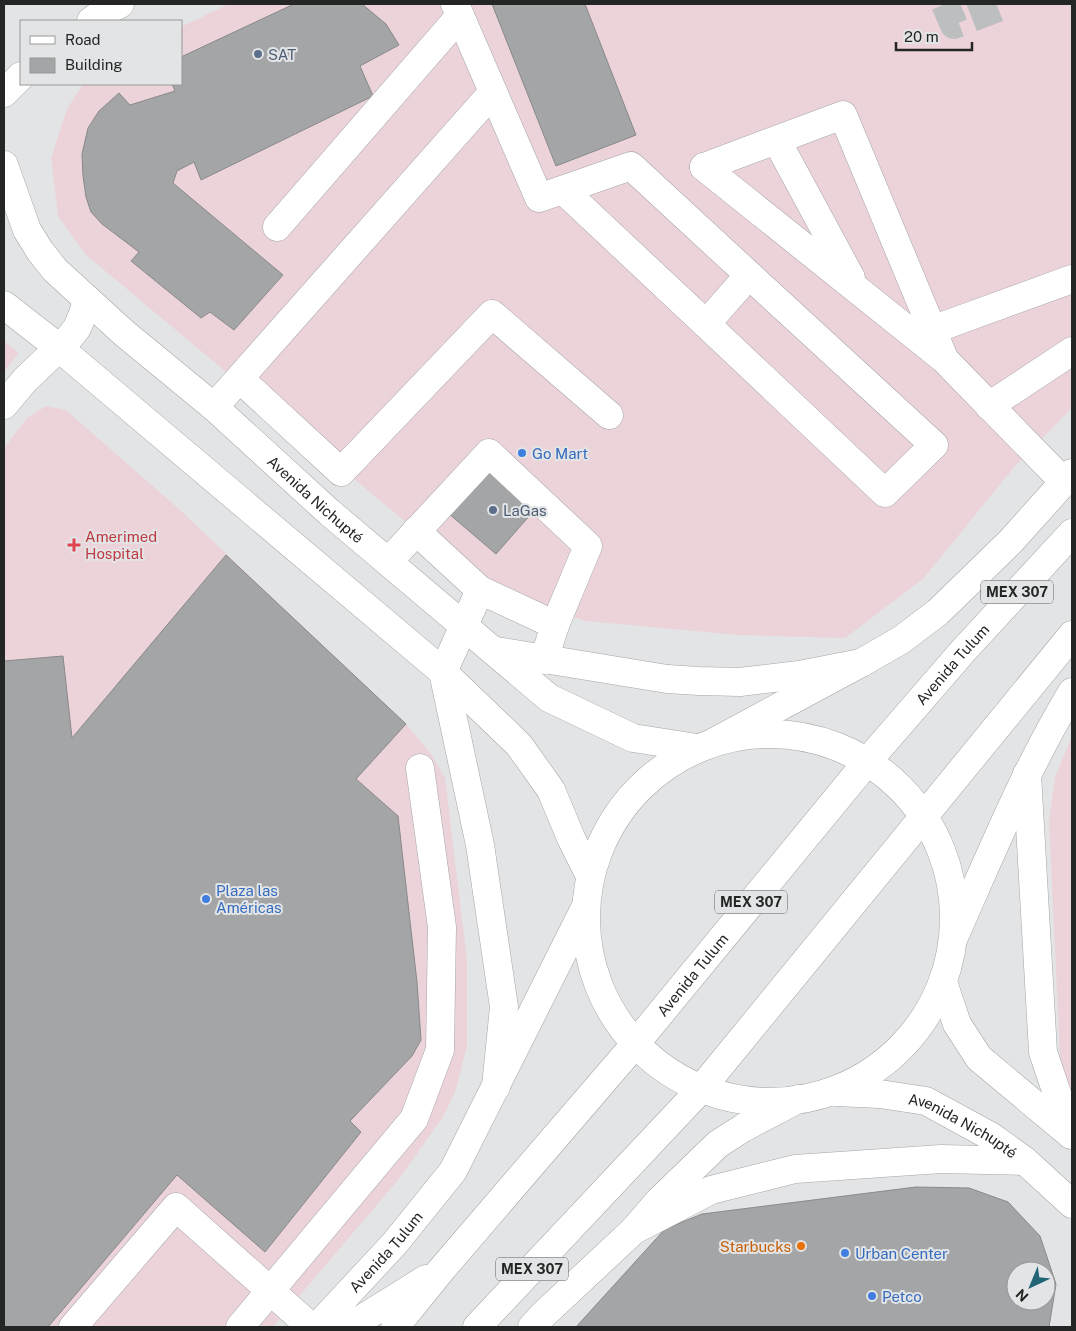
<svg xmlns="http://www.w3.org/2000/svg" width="1076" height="1331" font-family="'Public Sans',sans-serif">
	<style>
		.commercial { fill: #ecd3d9 }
		.building { fill: #a4a5a6; stroke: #88898a; fill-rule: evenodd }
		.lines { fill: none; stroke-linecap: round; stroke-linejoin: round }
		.minor-tunnel { stroke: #bdbebf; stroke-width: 28; stroke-dasharray: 28 14; stroke-linecap: butt }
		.minor-casing { stroke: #a4a5a6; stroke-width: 29 }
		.major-casing { stroke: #a4a5a6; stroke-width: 29 }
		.minor { stroke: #fff; stroke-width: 28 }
		.major { stroke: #fff; stroke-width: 28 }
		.service-dot { fill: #5c6f8a; stroke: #e3e4e5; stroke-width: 2 }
		.shop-dot { fill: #3f7fe0; stroke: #e3e4e5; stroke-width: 2 }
		.health-dot { fill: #e0444e; stroke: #e3e4e5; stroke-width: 2 }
		.food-dot { fill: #e8710a; stroke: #e3e4e5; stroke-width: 2 }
		.labels { text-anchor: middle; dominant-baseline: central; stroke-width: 4; stroke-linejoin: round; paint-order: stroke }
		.shield { fill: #e3e4e5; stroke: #5d5e5f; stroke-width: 1 }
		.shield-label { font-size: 14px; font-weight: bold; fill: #242525 }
		.service-label { font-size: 15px; fill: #4e5e75; stroke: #e3e4e5; text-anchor: start }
		.shop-label { font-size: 15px; fill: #366cbe; stroke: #e3e4e5; text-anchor: start }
		.street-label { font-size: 15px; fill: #242525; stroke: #e3e4e5 }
		.health-label { font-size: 15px; fill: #be3a42; stroke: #e3e4e5; text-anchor: start }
		.food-label { font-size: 15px; fill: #c56008; stroke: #e3e4e5; text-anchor: end }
	</style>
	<rect width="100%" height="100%" fill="#e3e4e5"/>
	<path class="commercial" d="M229,4h843v404l-57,58 -92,113 -78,59 -107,-3 -153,-14 -104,-36 -396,-331 -27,-38 -7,-58 16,-49 16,-25h98v-57z
		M4,341l15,12 -15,19z
		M46,406l20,4 113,99 227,215 26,31 13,23 22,182v86l-12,46 -12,25 -45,63 -125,147h-269v-879l23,-30z
		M1072,736v373l-11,-30 -12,-259 6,-43z"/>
	<path class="building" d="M294,4h53l1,1 2,-1h12l24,20 13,21 -39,21 13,30 -172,84 -7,-18 -17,9 -4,12 110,92 -49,55 -24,-18 -9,6 -70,-57 8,-9 -37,-28 -11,-12 -5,-15 -3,-21 -1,-22 6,-26 11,-17 20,-18 11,12 45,-14 -3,-7h9v-27z
		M492,4h93l51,131 -80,31z
		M490,465l48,41 -42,48 -48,-41z
		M226,555l180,169 -50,55 42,37 19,166 4,58 -9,16 -62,65 11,11 -96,120 -88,-77 -129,152h-44v-666l59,-5 9,82z
		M916,1187l53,1 39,14 32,34 16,48 -7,43h-473l89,-98 37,-15zM1016,1271h30v30h-30z"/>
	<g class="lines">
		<path class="minor-tunnel" d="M945,4l9,21 54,-21"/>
		<g class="minor-casing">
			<g id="minor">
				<path d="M455,4l84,194 92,-32 118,109 -43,49 -143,-134"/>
				<path d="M777,141l74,137"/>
				<path d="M704,167l240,192 120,123"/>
				<path d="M704,167l139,-52 101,243"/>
				<path d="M277,227l183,-211"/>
				<path d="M706,324l179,169 49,-48 -185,-170"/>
				<path d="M932,330l140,-51"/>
				<path d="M240,379l101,93 151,-158 117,101"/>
				<path d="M4,405l21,-25 44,-42 8,-10 6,-14 4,-14"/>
				<path d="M989,406l83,-55"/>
				<path d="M214,407l279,-315"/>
				<path d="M416,531l64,59 75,35"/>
				<path d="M388,562l101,-109 99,93 -33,79 -11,35"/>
				<path d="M443,672l37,-82"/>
				<path d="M714,742l147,-79 40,-23 37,-28 73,-71 61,-68"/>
				<path d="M954,937c37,-83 71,-167 118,-245"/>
				<path d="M73,1327l103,-120 135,120"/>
				<path d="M240,1327l174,-208 26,-69 2,-123 -22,-159"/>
				<path id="s1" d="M317,1327l78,-84 58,-72 133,-265"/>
				<path d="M532,1327l11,-12 91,-85 25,-29 59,-57 25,-16 55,-29"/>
			</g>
		</g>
		<g class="major-casing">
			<g id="major">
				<path d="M91,21l11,-8 18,-9"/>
				<path d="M4,93l17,-17"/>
				<path id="s2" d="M4,165l23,65 13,21 15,19 69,63 90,74 115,105 220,186 84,40 64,10"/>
				<path d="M4,305l54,42 385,325 76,73 32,45 20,48 19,38"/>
				<path d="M496,651l171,28 32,2 41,1 59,-7 62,-12"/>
				<path d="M443,672l37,173 24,162 -8,80"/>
				<circle cx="770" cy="918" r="184"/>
				<path d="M1027,774l16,278 28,83"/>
				<path d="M943,982l14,42 22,34 91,76"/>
				<path id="s3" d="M836,1092l44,2 46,7 66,36 33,24 47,43"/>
				<path d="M634,1230l77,-40 84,-21 146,-10 84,2"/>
				<path d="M349,1327l77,-48"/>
				<path id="s4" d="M395,1327l47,-58 194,-226 231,-281 96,-111 109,-118"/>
				<path d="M477,1327l224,-238 371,-454"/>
			</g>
		</g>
		<use href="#minor" class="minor"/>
		<use href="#major" class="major"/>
	</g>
	<g class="service-dot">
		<circle cx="258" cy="54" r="5"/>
		<circle cx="493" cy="510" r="5"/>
	</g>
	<g class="shop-dot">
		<circle cx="522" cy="453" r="5"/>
		<circle cx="206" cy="899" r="5"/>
		<circle cx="845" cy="1253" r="5"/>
		<circle cx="872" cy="1296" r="5"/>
	</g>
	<path class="health-dot" d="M71.5 537.5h5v5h5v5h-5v5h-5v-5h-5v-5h5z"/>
	<circle class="food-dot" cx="801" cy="1246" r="5"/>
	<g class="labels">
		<g class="shield">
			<rect x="981" y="580.5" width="72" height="23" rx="4"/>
			<rect x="715" y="890.5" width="72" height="23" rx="4"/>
			<rect x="496" y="1257.5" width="72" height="23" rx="4"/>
		</g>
		<g class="shield-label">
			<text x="1017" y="592">MEX 307</text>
			<text x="751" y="902">MEX 307</text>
			<text x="532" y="1269">MEX 307</text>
		</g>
		<g class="service-label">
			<text x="268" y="54">SAT</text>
			<text x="503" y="510">LaGas</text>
		</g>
		<g class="shop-label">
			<text x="532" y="453">Go Mart</text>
			<text x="216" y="890">Plaza las<tspan x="216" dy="17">Américas</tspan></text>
			<text x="855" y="1253">Urban Center</text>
			<text x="882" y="1296">Petco</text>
		</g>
		<g class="street-label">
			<text stroke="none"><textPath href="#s2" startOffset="465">Avenida Nichupté</textPath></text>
			<text stroke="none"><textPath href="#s4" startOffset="866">Avenida Tulum</textPath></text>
			<text stroke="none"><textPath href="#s4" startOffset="461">Avenida Tulum</textPath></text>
			<text stroke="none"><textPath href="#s3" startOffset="134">Avenida Nichupté</textPath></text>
			<text stroke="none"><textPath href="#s1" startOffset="102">Avenida Tulum</textPath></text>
		</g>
		<g class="health-label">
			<text x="85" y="536">Amerimed<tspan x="85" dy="17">Hospital</tspan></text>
		</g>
		<g class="food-label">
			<text x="791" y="1246">Starbucks</text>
		</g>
	</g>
	<rect width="1076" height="1331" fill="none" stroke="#242525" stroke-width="10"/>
	<rect x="20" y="20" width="162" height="65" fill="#e3e4e5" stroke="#979898"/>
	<rect x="30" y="36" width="25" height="8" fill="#ffffff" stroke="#979898"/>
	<text x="65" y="45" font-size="15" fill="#242525">Road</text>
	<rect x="30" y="58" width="25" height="15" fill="#a4a5a6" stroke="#979898"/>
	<text x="65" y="70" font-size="15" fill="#242525">Building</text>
	<g transform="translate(1031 1286) rotate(224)"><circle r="24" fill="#e3e4e5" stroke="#979898"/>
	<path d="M0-4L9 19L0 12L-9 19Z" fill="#206476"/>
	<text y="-8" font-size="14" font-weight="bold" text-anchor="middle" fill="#242525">N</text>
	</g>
	<path d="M896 42v8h76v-8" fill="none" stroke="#242525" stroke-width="2.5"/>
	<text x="904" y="42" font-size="15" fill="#242525" stroke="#e3e4e5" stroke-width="4" paint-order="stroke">20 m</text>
</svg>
